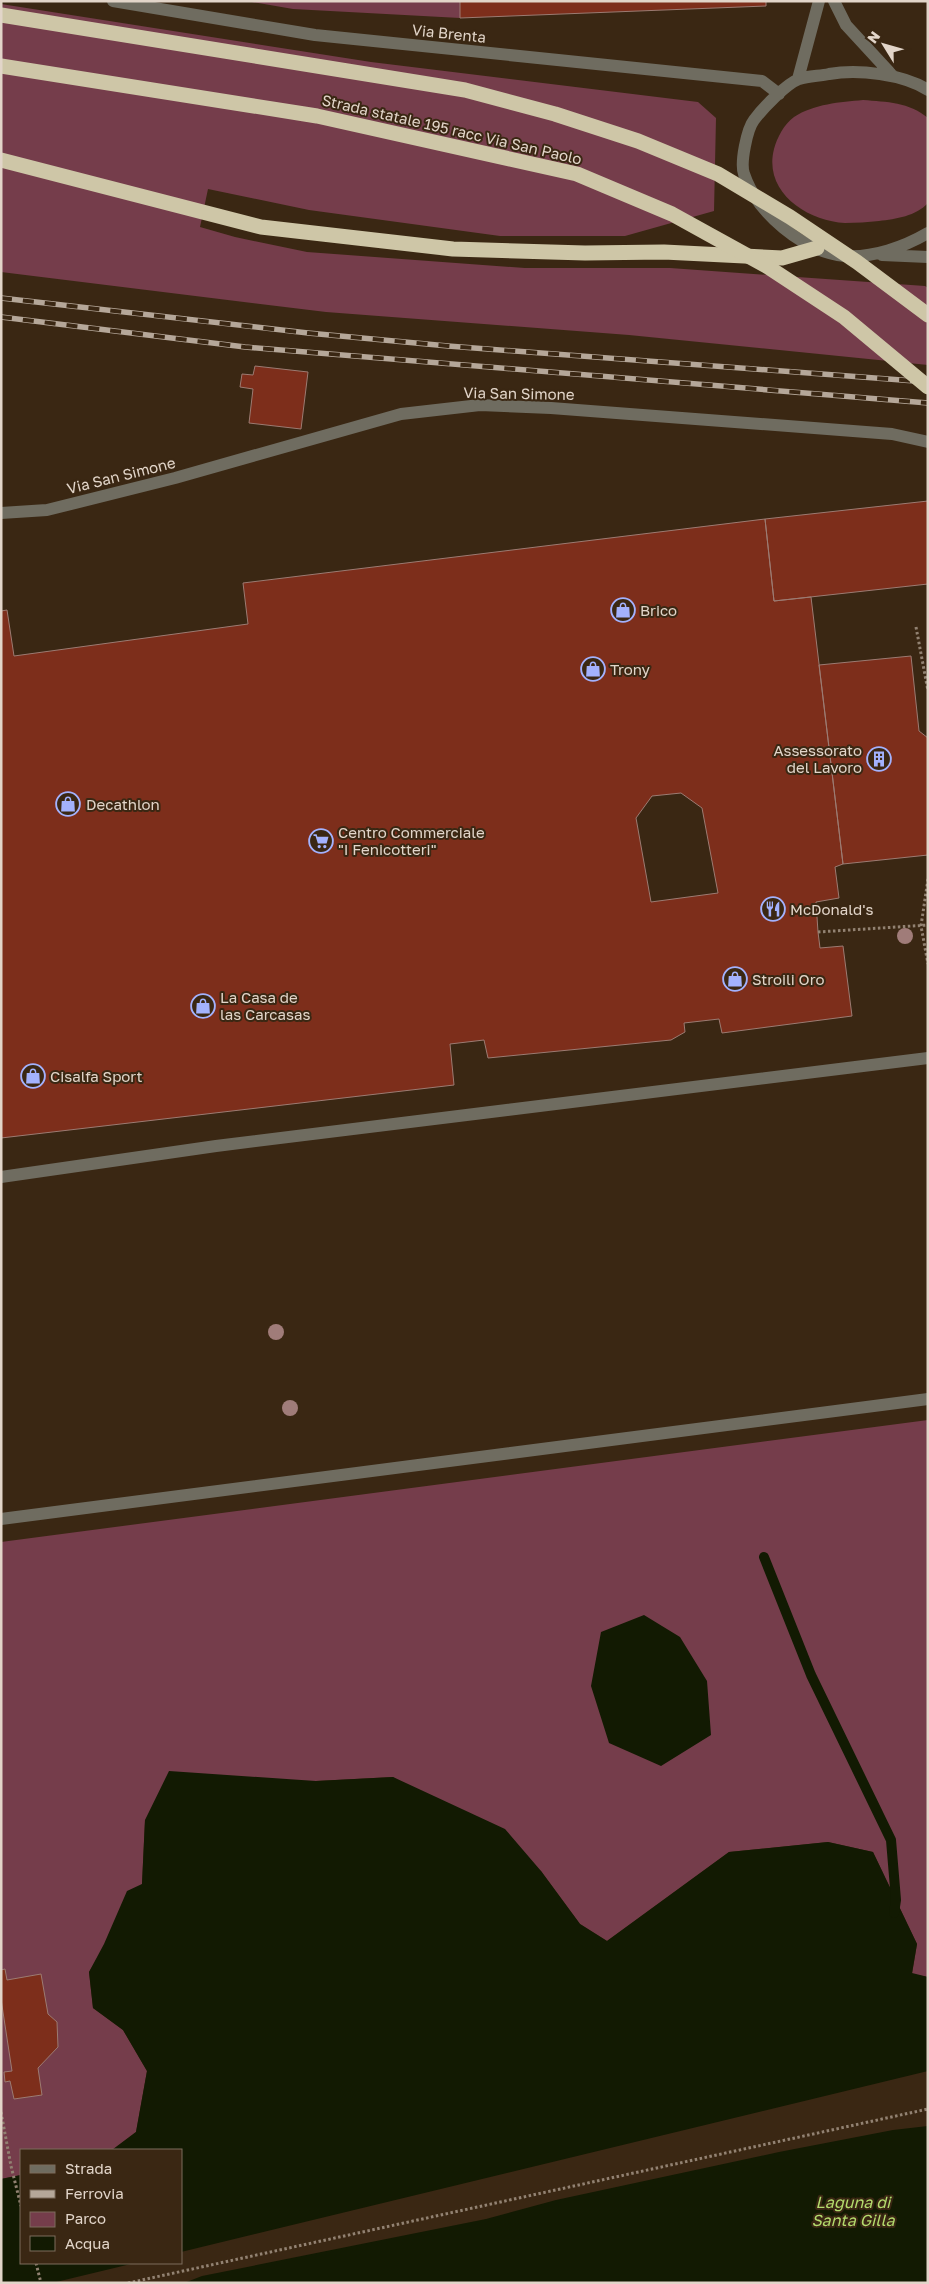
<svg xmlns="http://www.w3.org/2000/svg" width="929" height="2284" font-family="'Golos Text',sans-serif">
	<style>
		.green { fill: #753d4b }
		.water { fill: #121a02 }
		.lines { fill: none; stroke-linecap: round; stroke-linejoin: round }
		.stream { stroke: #121a02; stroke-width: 10 }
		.building { fill: #7d2e1b; stroke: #9c7b72; fill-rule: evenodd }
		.path { stroke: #928272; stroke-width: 3; stroke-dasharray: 2.5 2.5; stroke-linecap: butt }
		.minor { stroke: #6f6c60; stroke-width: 12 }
		.highway { stroke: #cec6a7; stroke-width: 15 }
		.rail-casing { stroke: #b5a799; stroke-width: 5.5 }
		.rail { stroke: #3a2713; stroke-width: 4; stroke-dasharray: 11; stroke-linecap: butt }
		.highway-bridge { stroke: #cec6a7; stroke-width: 15 }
		.tree { fill: #a07c79 }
		.labels { text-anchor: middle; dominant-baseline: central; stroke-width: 4; stroke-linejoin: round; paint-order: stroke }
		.street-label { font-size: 15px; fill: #e2d5c9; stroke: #3a2713 }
		.poi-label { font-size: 15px; fill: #e2d5c9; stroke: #3a2713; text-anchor: start }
		.water-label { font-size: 16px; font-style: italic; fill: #b4db6d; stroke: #3a2713 }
	</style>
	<rect width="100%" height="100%" fill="#3a2713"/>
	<path class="green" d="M246,1h214v17l-167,-9z
		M1,4l370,58 327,40 18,16 -2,93 -89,25h-125l-191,-26 -101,-21 -8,38 35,10 72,15 218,16h145l255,18 3,2v77l-299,-30 -303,-23 -325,-40z
		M863,100c24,2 46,2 65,18v85c-12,13 -32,16 -49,18 -11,1 -23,2 -34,2 -38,-2 -82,-31 -71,-74 3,-11 10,-25 20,-32 20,-13 46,-15 69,-17z
		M928,1420v557l-16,-3 5,-30 -44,-92 -45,-10 -99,10 -122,89 -27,-17 -39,-53 -148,-94 -77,4 -171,39 -3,64 -53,88 4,36 30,22 24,41 -11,61 -24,18h-91v25l-20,4v-637z"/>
	<path class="water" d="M644,1615l36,22 27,44 4,54 -50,31 -52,-23 -18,-57 10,-54z
		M169,1771l147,10 77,-4 112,52 36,42 39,53 27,17 122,-89 99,-10 45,10 44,92 -5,29 16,4v94l-747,181v-102h-69l24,-18 11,-61 -24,-41 -30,-22 -4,-36 15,-28 23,-53 15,-7 3,-64z
		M928,2126v157h-744l18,-7 284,-57 70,-19 223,-48 114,-22z
		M21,2175v88h114l-83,20h-51v-104z"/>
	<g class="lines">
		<path class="stream" d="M764,1557l47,118 80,165 5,60 -2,13"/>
	</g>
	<path class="building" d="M460,1h306v5l-306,12z
		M255,366l53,6 -7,57 -52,-6 4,-34 -13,-2 2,-13 11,1z
		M928,501v83l-154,17 -9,-82z
		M765,519l9,82 37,-4 32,267 -8,3 4,31 -23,4 2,30 2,16 23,-2 9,70 -130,17 -3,-14 -35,4 1,9 -14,8 -183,18 -4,-18 -34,4 4,41 -453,53v-527l6,-1 7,46 234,-32 -5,-41zM681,793l21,15 16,85 -67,9 -15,-84 16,-22z
		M911,656l8,75 9,7v117l-85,9 -24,-199z
		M5,1969l2,11 34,-6 7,40 9,8 1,25 -20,21 4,27 -28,4 -4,-18 -5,1 -1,-10 8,-1 -11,-72v-29z"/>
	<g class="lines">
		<path class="path" d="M916,627l12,64
			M928,879l-7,47 7,38
			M818,932l110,-7
			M1,2112l10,54 10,40
			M36,2263l5,20
			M128,2283l800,-174"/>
		<path class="minor" d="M113,1l202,34 447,46 17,13
			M834,1l12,24 47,51
			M798,79l21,-78
			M928,90c-25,-16 -70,-21 -99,-16 -9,2 -21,2 -30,5 -13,5 -36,29 -45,41 -7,9 -14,43 -10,54 13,39 59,78 101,82 28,2 59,-9 83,-23
			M882,255l46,2
			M1,513l46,-3 128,-32 226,-64 79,-9 71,3 341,26 36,8
			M1,1177l215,-31 712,-88
			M1,1519l927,-120"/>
		<path class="highway" d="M1,160l260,67 192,22 132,4 79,-1 118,6 35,-10"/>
		<g class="rail-casing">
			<path id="rail" d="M1,298l307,35 140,13 480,36
				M1,317l244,30 683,56"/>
		</g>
		<use href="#rail" class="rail"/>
		<path class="highway-bridge" d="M1,15l464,75 90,24 83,27 80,33 72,43 67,45 71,53
			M1,66l316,50 260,58 95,40 96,53 76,50 84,70"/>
	</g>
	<g class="tree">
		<circle cx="905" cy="936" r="8"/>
		<circle cx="276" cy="1332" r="8"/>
		<circle cx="290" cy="1408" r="8"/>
	</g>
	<defs>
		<g id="shop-ring" transform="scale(1.25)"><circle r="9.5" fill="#3a2713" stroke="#a3b2fd" stroke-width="1.5"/><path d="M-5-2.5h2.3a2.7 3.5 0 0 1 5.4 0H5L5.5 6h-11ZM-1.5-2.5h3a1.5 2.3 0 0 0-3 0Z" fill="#a3b2fd"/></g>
		<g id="building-ring" transform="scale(1.25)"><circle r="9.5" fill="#3a2713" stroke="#a3b2fd" stroke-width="1.5"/><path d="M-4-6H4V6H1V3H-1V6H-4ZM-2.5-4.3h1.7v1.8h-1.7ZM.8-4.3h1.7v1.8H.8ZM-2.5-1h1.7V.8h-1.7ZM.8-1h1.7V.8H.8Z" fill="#a3b2fd"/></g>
		<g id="supermarket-ring" transform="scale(1.25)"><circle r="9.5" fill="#3a2713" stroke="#a3b2fd" stroke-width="1.5"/><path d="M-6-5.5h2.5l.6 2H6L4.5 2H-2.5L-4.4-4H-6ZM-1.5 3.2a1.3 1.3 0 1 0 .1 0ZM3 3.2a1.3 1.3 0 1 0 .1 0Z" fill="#a3b2fd"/></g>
		<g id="restaurant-ring" transform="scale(1.25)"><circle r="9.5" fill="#3a2713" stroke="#a3b2fd" stroke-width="1.5"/><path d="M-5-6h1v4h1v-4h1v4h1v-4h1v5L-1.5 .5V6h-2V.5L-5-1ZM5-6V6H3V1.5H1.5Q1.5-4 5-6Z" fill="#a3b2fd"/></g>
	</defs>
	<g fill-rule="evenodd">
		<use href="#shop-ring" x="623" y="610"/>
		<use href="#shop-ring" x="593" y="669"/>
		<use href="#building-ring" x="879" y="759"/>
		<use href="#shop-ring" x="68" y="804"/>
		<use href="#supermarket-ring" x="321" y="841"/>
		<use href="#restaurant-ring" x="773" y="909"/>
		<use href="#shop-ring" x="735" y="979"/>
		<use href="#shop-ring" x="203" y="1006"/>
		<use href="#shop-ring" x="33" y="1076"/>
	</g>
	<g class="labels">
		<g class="street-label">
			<text transform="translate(449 33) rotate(6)">Via Brenta</text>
			<text transform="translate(452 129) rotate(13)">Strada statale 195 racc Via San Paolo</text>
			<text transform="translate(519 393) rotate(1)">Via San Simone</text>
			<text transform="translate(121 475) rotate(-14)">Via San Simone</text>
		</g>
		<g class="poi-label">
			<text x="640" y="610">Brico</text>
			<text x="610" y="669">Trony</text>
			<text x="862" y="750" text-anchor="end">Assessorato<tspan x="862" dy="17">del Lavoro</tspan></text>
			<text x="86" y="804">Decathlon</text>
			<text x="338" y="832">Centro Commerciale<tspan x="338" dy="17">"I Fenicotteri"</tspan></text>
			<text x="790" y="909">McDonald's</text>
			<text x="752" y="979">Stroili Oro</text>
			<text x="220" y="997">La Casa de<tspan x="220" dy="17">las Carcasas</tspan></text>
			<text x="50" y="1076">Cisalfa Sport</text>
		</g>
		<g class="water-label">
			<text x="853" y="2202">Laguna di<tspan x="853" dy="18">Santa Gilla</tspan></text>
		</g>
	</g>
	<rect width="929" height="2284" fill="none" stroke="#e2d5c9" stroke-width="5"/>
	<rect x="20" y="2149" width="162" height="115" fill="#3a2713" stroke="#7d6d5c"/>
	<rect x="30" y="2165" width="25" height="8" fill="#6f6c60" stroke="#7d6d5c"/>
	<text x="65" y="2174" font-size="15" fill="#e2d5c9">Strada</text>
	<rect x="30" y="2190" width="25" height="8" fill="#b5a799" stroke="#7d6d5c"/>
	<text x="65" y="2199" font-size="15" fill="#e2d5c9">Ferrovia</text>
	<rect x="30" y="2212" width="25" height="15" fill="#753d4b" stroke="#7d6d5c"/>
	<text x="65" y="2224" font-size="15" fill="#e2d5c9">Parco</text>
	<rect x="30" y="2236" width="25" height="15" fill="#121a02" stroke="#7d6d5c"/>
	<text x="65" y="2249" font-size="15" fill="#e2d5c9">Acqua</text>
	<g transform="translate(884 45) rotate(307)" stroke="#3a2713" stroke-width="4" paint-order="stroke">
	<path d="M0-4L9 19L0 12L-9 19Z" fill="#e2d5c9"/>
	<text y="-8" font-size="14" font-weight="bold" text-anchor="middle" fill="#e2d5c9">N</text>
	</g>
</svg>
